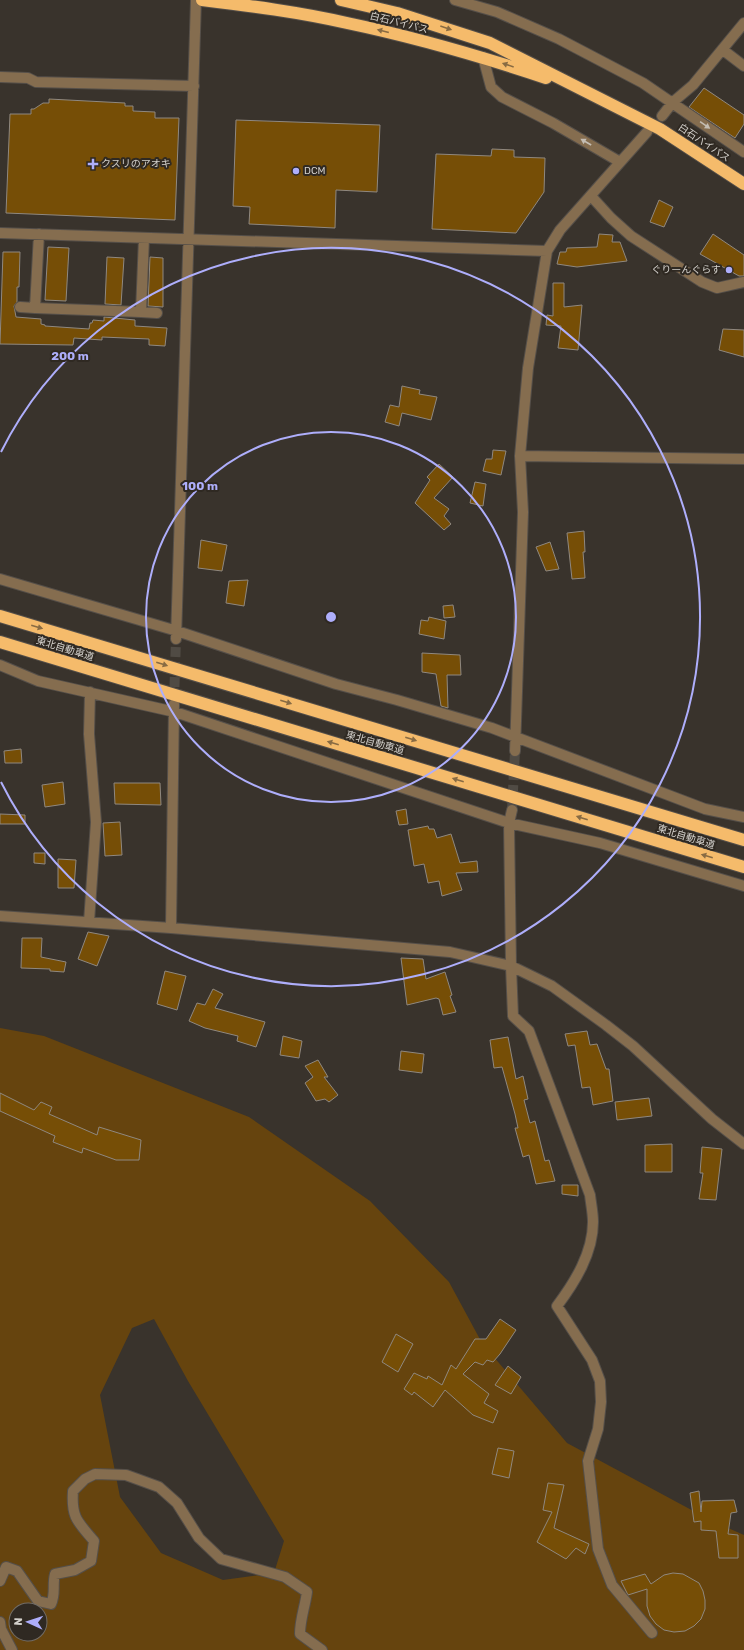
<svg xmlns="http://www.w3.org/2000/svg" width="744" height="1650" font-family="Rubik,'Noto Sans JP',sans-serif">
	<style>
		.green { fill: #66440e; fill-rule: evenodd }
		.building { fill: #764e06; stroke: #8f8880 }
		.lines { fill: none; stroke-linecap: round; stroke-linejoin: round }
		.minor-tunnel { stroke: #504b44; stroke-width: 10; stroke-dasharray: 10 5; stroke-linecap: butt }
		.minor-casing { stroke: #554f49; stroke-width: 12 }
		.highway-casing { stroke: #554f49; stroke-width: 14 }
		.minor { stroke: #856d4f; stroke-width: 10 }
		.highway { stroke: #f5bb6b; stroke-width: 12 }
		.oneway { fill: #886b43 }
		.oneway2 { fill: #c4bdb3 }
		.ring { fill: none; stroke: #aeaefb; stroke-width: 2 }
		.poi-dot { fill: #aeaefb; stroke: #2f2922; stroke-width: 1.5 }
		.labels { text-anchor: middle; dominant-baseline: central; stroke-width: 4; stroke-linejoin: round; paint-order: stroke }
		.street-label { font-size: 10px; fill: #d4d1cc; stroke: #2f2922 }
		.poi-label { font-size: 10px; fill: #d4d1cc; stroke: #2f2922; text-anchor: start }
		.centre { fill: #aeaefb; stroke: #2f2922; stroke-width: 2 }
		.ring-label { font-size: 12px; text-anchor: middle; font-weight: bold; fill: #aeaefb; stroke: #2f2922; stroke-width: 4; stroke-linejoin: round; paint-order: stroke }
	</style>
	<rect width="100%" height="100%" fill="#39332c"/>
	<path class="green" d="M0,1028l44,8 205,81 121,84 79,81 33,61 85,100 145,78 32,14v115h-744zM154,1319l34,62 96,160 -10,32 -51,7 -62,-27 -41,-56 -20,-102 32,-67zM16,1610h24v24h-24z"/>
	<path class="building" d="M704,88l40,27v9l-9,14 -46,-31z
		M49,99l76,4v3h8v5l22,1v6h24l-4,102 -169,-7 4,-99h21v-5h3l9,-6h6z
		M236,120l144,5 -3,67 -41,-2 -1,38 -86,-4 1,-17 -17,-1z
		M492,149l22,1v7l31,1 -1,34 -28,41 -84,-4 4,-75 55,2z
		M659,200l14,7 -9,20 -14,-5z
		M599,234l14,1 -1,7h8l7,19 -50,6 -20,-3 3,-12h6l1,-4 30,-1z
		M713,234l31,21v21h-5l-39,-22z
		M48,247l21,1 -3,53 -21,-1z
		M3,252h17l-1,35h-2v15l-3,4 2,11 25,2v5l4,1v1l44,3 1,-6h2l1,-3 11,1v-4l31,3v6l32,2 -2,18 -16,-1v-6l-47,-2v3l-28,-2 -1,7 -73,-1z
		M107,257l17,1 -3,47 -16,-1z
		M150,257l13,1v49l-15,-1z
		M553,283h11v24l18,-2 -4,45 -20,-2 3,-22 -15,-1 1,-10 6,1z
		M723,329l21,1v27l-25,-7z
		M402,386l18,4 -1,4 18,3 -6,23 -29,-7 -3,13 -14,-4 5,-17 9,2z
		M493,450l13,1 -5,24 -18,-4 3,-12h6z
		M439,464l14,13 -19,21 15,11 -5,7 7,8 -7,6 -29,-27 15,-23 -3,-3z
		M475,482l11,2 -3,22 -13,-3z
		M584,531l1,21h-2l2,26 -13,1 -5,-46z
		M201,540l26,5 -5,26 -24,-3z
		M550,542l9,27 -13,2 -10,-24z
		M248,580l-4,26 -18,-3 3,-22z
		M453,605l2,12 -11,1 -1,-12z
		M429,617l17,4 -2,18 -25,-5 2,-14 7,1z
		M422,653l38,2 1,20h-14l1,33 -7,-2 -5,-32 -14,-2z
		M21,749l1,14h-17l-1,-12z
		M63,782l2,22 -20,3 -3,-22z
		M114,783h46l1,22 -46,-1z
		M406,809l2,15 -9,1 -3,-14z
		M0,814l25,1v9h-25z
		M120,822l2,33 -17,1 -2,-33z
		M428,826l1,3h5l3,9 14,-4 9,29 17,-2 1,11 -22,1 6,17 -20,6 -3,-15 -11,2 -4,-19 -10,2 -6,-36z
		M34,853h11v11l-11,-1z
		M58,859l18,1 -2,28h-16z
		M88,932l21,4 -12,30 -19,-7z
		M22,938h20l-1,19 25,5 -2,10 -14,-1v-2l-29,-1z
		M401,958l22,1 3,20 19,-7 7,23 -2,1 6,16 -13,3 -4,-16 -3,-1 -29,7z
		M165,971l21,5 -9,34 -20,-6z
		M213,989l10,5 -8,14 50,14 -9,25 -19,-6 1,-5 -33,-8 -16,-7 8,-18 8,2z
		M587,1031l3,14 7,-1 9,25h3l4,32 -20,4 -3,-18 -8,1 -7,-43 -7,1 -3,-12z
		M283,1036l19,5 -3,17 -19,-3z
		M508,1037l8,42 7,-3 5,23 -4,1 6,23 5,-2 10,40 4,-1 6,21 -19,3 -7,-29 -6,2 -8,-29h3l-3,-14 -13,-47 -8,1 -4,-28z
		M401,1051l23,3 -2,19 -23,-3z
		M318,1060l10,17h-4l14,18 -9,7 -4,-3 -9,2 -11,-18 8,-6 -8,-11z
		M0,1093l34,17 7,-8 11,5 -3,7 48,21 2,-8 42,13 -2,20h-23l-33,-12 -1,5 -29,-11 2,-6 -55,-25z
		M649,1098l3,18 -35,4 -2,-18z
		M672,1144v28h-27v-27z
		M702,1147l20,2 -6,51 -17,-1 4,-26h-3z
		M562,1185h16v11l-16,-2z
		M500,1319l16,11 -16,24 -7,8 -6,-2 -4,5 -8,-3 -12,12 26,20 -5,9 14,8 -5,12 -20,-8 -28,-25 -12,17 -19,-15 -2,3 -8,-6 10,-16 13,6 1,-3 14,9 9,-20 5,4 19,-30h11z
		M396,1334l17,10 -15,28 -16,-10z
		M508,1366l13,11 -10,17 -16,-9z
		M498,1448l16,3 -5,27 -17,-4z
		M548,1483l16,2 -10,43 35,16 -4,10 -9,-6 -10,11 -29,-17 15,-30 -9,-2z
		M699,1491l2,21 1,-11 32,-1 3,12 -6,1 -3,21 10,1v23h-19l-3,-27 -15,-1v-9l-7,1 -4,-29z
		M673,1573l10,1 16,9 4,8 2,9v9l-4,10 -7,7 -9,5 -11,1 -10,-2 -8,-6 -6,-8 -3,-10v-17l-19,6 -7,-14 24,-7 6,10 13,-9z"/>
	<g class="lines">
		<path class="minor-tunnel" d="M174,702l2,-63
			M512,810l3,-59"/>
		<g class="minor-casing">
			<path id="minor" d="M455,0l42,12 62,27 84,44 101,69
				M723,50l21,16
				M483,57l8,30 11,10 51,26 67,39
				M0,77l28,1 8,4 158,4
				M662,116l11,-14 20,-17 51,-62
				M591,196l20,22 20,18 71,46 15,6 27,-6
				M0,233l547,18
				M39,234l-4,74 106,4 3,-74
				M20,307l15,1
				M141,312l16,1
				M520,456l224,3
				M0,579l177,52 159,53 61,16 95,28 213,81 39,8
				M176,639l20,-639
				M0,665l38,16 137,31 334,111 91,20 144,43
				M515,751l8,-239 -3,-56 8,-88 19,-117 13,-21 87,-98
				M512,810l-3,13 2,143 2,50 16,15 61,164c1,9 3,18 3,27 0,31 -18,60 -36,84l35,54 8,21 1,21 -3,27 -10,32 10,88 14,36 40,48
				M0,916l171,12 279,24 61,14 41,20 54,39 27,21 79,73 32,25
				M89,922l7,-100 -7,-88 1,-42
				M171,928l3,-224
				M0,1581l6,-14 11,4 21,30 13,3c5,-10 1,-19 4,-30l20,-4 16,-9 3,-20c-16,-19 -23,-23 -21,-50l12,-12 10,-5 31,1 33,12 18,16 22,35 22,21 64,18 22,15c-2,15 -7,27 -7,42l22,16
				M0,1622l1,7 11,21"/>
		</g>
		<g class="highway-casing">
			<path id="highway" d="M202,0c49,6 97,12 145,23 67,14 133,33 199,55
				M341,0l56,13 93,30 170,86 84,55
				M0,616l744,224
				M0,642l744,225"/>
		</g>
		<use href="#minor" class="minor"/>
		<use href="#highway" class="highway"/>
	</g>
	<defs><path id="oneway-solid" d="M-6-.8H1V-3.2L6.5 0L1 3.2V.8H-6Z"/></defs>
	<g class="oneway">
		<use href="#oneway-solid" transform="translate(446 28) rotate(19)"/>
		<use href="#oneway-solid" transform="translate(383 31) rotate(-166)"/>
		<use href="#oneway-solid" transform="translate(508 65) rotate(-161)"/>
		<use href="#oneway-solid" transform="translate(37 627) rotate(16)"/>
		<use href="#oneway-solid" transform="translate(162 664) rotate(17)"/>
		<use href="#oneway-solid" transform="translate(286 702) rotate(17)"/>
		<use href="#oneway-solid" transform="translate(411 739) rotate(17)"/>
		<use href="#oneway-solid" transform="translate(333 743) rotate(-164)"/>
		<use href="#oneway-solid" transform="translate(458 780) rotate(-163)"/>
		<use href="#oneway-solid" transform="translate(582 818) rotate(-163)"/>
		<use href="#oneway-solid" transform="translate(707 856) rotate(-164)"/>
	</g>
	<g class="oneway2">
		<use href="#oneway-solid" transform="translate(705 125) rotate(35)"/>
		<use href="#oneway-solid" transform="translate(586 142) rotate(-150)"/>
	</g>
	<g class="ring">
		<circle cx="331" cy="617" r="185"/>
		<path d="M1 452A369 369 0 1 1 1 782"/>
	</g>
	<g class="poi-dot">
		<path d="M91 158h4v4h4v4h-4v4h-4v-4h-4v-4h4z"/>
		<circle cx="296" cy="171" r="4"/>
		<circle cx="729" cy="270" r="4"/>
	</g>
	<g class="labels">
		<g class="street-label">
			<text transform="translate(399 23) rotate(14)">白石バイパス</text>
			<text transform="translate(704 143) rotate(34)">白石バイパス</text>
			<text transform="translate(65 649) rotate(17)">東北自動車道</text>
			<text transform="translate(375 743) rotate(16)">東北自動車道</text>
			<text transform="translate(686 837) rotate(17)">東北自動車道</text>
		</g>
		<g class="poi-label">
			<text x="101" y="164">クスリのアオキ</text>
			<text x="304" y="171">DCM</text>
			<text x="721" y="270" text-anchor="end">ぐりーんぐらす</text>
		</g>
	</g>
	<circle cx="331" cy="617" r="6" class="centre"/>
	<g class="ring-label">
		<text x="70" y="360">200 m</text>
		<text x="200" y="490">100 m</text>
	</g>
	<g transform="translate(28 1622) rotate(273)"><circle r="19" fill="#2f2922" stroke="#716c66"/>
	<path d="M0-3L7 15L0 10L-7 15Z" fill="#aeaefb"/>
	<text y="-6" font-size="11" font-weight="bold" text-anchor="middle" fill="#d4d1cc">N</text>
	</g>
</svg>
